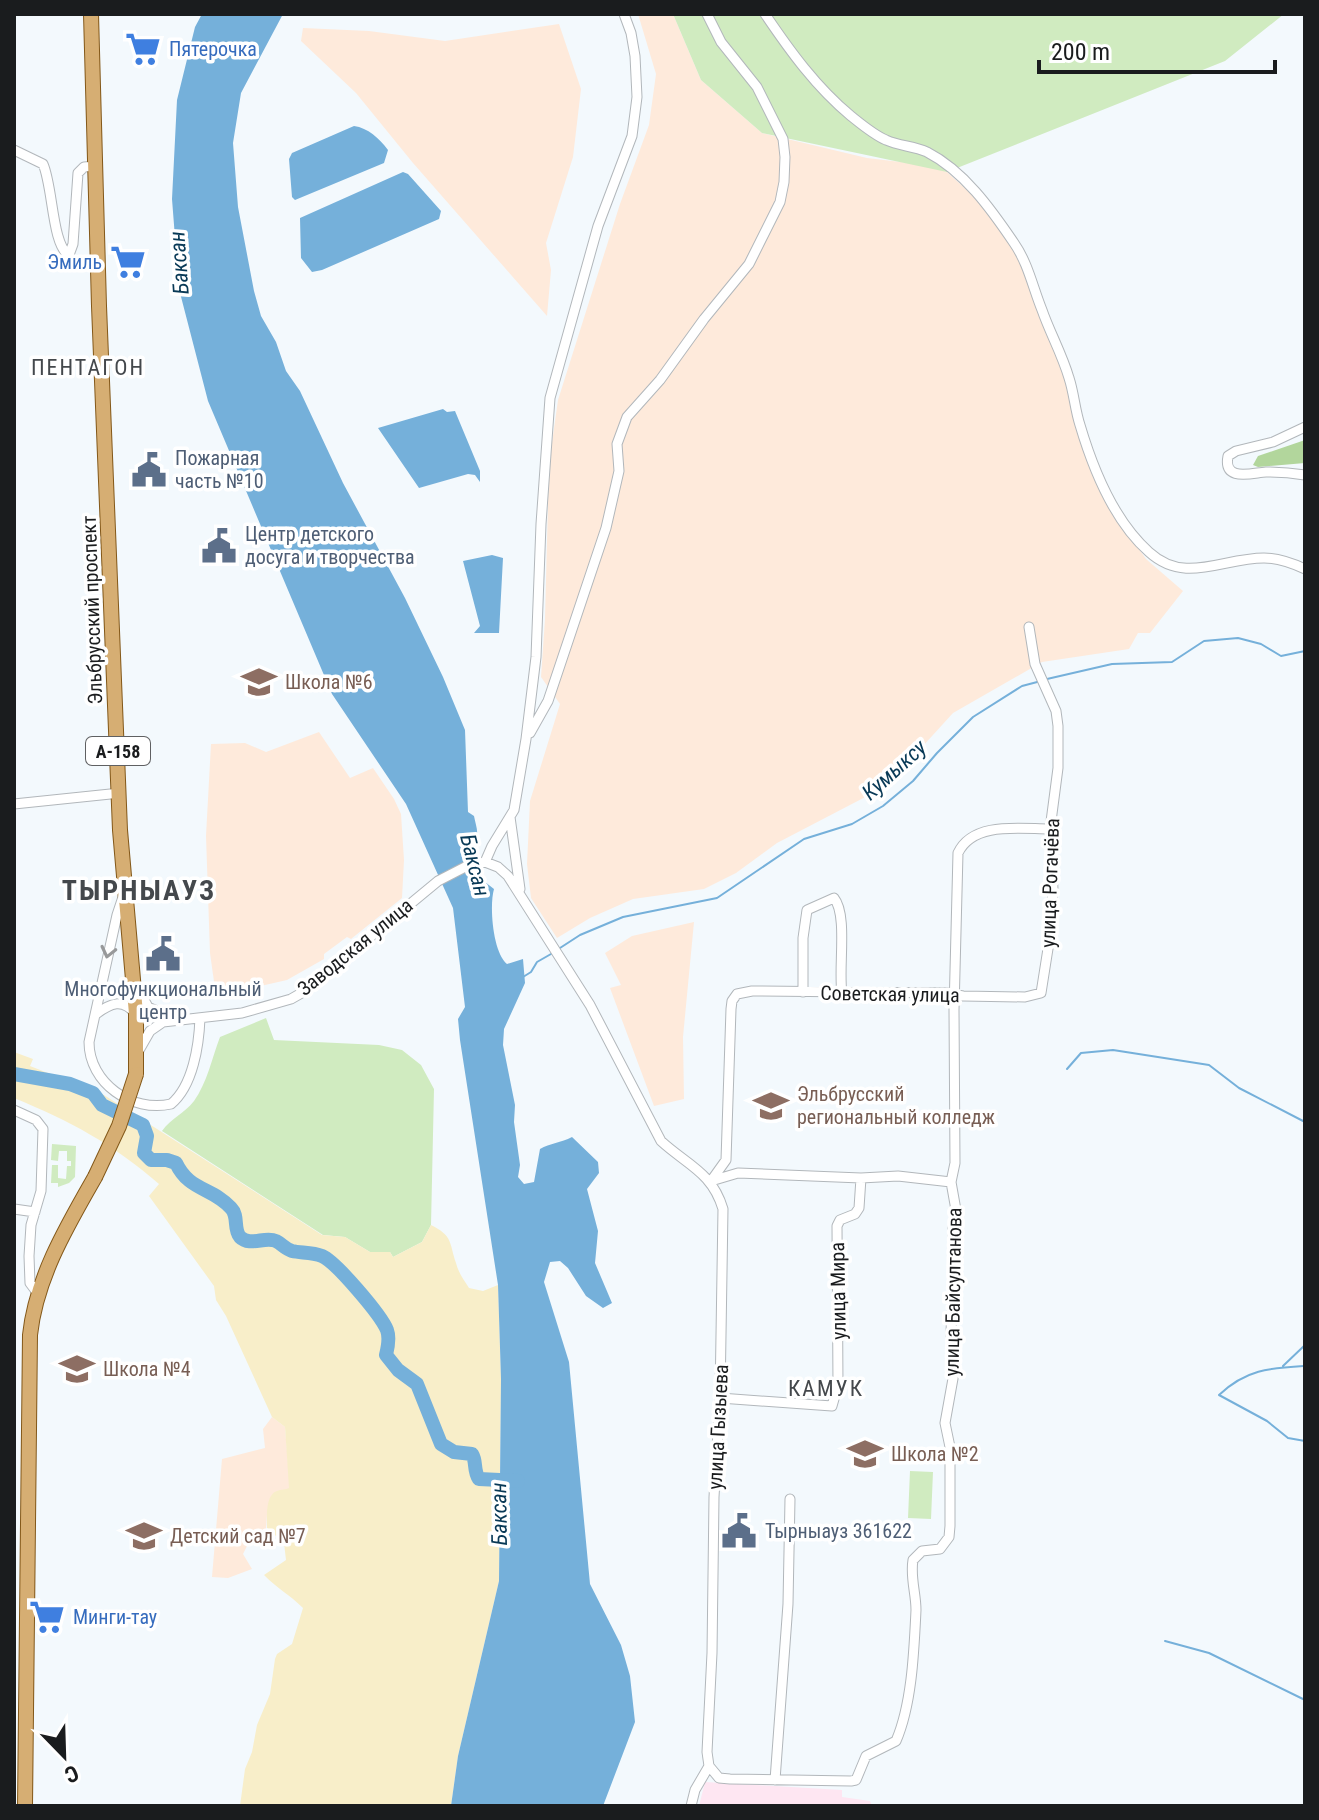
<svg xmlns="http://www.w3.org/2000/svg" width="1319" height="1820" font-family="'Roboto Condensed',sans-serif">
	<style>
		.industrial { fill: #feeadb }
		.medical { fill: #fee6f2 }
		.green { fill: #d0ebc0 }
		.forest { fill: #b2d69c }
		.sand { fill: #f8eec9 }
		.water { fill: #75b0da }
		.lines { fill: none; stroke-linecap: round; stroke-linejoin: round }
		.stream { stroke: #75b0da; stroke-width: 2 }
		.river { stroke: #75b0da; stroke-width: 14 }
		.minor-casing { stroke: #b2b7bb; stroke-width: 11 }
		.primary-casing { stroke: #835819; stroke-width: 16 }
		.minor { stroke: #fff; stroke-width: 9 }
		.primary { stroke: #d6ae73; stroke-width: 14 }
		.primary-bridge-casing { stroke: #835819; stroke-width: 16; stroke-linecap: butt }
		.primary-bridge { stroke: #d6ae73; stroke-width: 14 }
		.oneway { stroke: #98999a }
		.labels { text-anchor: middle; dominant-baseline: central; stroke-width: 7; stroke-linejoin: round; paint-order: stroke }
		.shield { fill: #fff; stroke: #5f6062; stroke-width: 2 }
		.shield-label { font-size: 18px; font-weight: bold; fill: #1a1c1e }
		.shop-label { font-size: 20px; fill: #366cbe; stroke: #fff; text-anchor: start }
		.service-label { font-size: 20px; fill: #4e5e75; stroke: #fff; text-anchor: start }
		.street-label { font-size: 20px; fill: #1a1c1e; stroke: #fff }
		.education-label { font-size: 20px; fill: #785e54; stroke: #fff; text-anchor: start }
		.water-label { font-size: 22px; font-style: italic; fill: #083956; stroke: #fff }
		.neighbourhood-label { font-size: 22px; letter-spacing: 2px; fill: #44484c; stroke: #fff }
		.district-label { font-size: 28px; font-weight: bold; letter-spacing: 2px; fill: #44484c; stroke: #fff }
	</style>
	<rect width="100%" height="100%" fill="#f3f9fd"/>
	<path class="industrial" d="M638,14h35l28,66 61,53 105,25 59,7 21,7 33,30 36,50 103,269 27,38 37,32 -33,42h-12l-9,16 -87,13 -89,51 -41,45 -39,35 -96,50 -41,30 -32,16 -71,10 -43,19 -33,20 -26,-40 -4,-34 3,-63 30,-97 -19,-27 4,-58 4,-155 9,-64 62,-196 29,-79 7,-51z
		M559,24l22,65 -8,68 -27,86 5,27 -4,46 -134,-153 -57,-70 -55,-52 2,-13 66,3 76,10z
		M319,732l31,46 23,-10 21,31 7,15 3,46 -2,38 -51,41 -4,-2 -23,17v5l-37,21 -71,16 -6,-43 -4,-117 5,-92 34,-1 21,9z
		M694,922l-11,115 1,62 -30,7 -44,-118 11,-3 -16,-32 27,-17z
		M272,1417l13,10 5,61 -23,25 -2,32 -17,-1 -5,10 9,15 -24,9 -16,-1 10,-118 43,-11 -2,-19z"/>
	<path class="medical" d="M705,1782l137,8v7l28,4 2,5h-173z"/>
	<path class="green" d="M673,14h611l-59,47 -278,111 -185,-39 -61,-53z
		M266,1018l8,22 105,5 23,5 19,15 13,24 -3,136 -9,17 -29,15 -3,-5h-20l-25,-15 -22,-2 -161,-104c9,-13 22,-17 32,-30 13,-18 18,-43 26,-64z
		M52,1144l24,2 -1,31 -6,6 -11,4v-4h-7l1,-18h6v13l8,1 1,-13h4v-5h-4v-10h-8l-1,10 -7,-1z
		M910,1471l23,1 -2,47 -23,-1z"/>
	<path class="forest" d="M1305,440v23l-47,4 -5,-2 5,-9z"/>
	<path class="sand" d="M14,1052l19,7 -3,7 74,29 218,140 23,2 25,15h20l3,5 29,-15 9,-17c22,11 18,17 25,38 2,9 8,17 13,25l14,3 15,-6 3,94 -2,202 -41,175 -7,50h-211l5,-37 7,-17 5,-27 13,-31 5,-35 2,-5 15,-10 11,-36c-13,-13 -25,-19 -39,-33l22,-15 -2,-17 -17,-15c0,-9 -2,-33 10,-37 4,-2 9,-1 12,-3l-4,-61 -13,-10 -46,-101 -10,-16 -2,-14 -65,-90 10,-12c-46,-40 -89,-63 -145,-86z"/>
	<path class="water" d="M202,14h81l-42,79 -8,50 5,64 16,84 7,25 15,26 10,29 14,20 43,92 62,115 38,79 22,53 3,82 6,4c1,6 4,14 3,19 -3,19 -14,25 -3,45l11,2 9,7c-5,17 -1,64 13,75l16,-5 2,24 -21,46 -1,16 12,60 -1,17 6,43 -2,12 6,7 10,-2 6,-33c10,-6 21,-6 32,-12l26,25 1,11 -12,16 11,42 -3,32 17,40 -9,5 -17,-12 -18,-28 -8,-7 -10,1 -6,20 25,80 21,222 31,61 9,31 5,46 -32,84h-152l7,-50 41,-175 2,-202 -3,-94 -38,-245 -2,-21 7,-12 -12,-99 -47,-104 -74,-110 -124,-293 -29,-112 -7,-90 5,-99 18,-73z
		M354,126c14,2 25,12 34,24l-4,13 -89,37 -3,-3 -3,-38 3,-6z
		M403,172l5,2 33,37 -2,8 -117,51 -10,2 -11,-14 -1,-40z
		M443,409l4,3 8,-1 25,60v11l-5,-7 -7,-1 -49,14 -41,-60z
		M492,555l11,3 -4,75h-25l6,-7 -17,-65z"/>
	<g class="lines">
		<path class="stream" d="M1047,679l65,-15 60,-2 32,-21 34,-3 23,6 20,12 24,-5
			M560,948l20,-13 43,-18 94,-19 87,-59 48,-15 31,-18 30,-25 24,-28 36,-36 49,-31 19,-5
			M523,977l8,-5 6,-10 14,-8
			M1067,1069l14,-16 32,-3 96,15 30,23 66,34
			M1283,1366l22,-21
			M1305,1366c-35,2 -59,3 -86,29l48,26 21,17 17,3
			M1165,1641l44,12 96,47"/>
		<path class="river" d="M14,1074l56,10 23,9 9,12 41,20 4,11 -3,17 7,7h16l9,3c13,28 36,24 55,45 8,8 2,21 9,29 10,10 25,-1 36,4 6,3 9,8 16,10 9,2 20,1 30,5 14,6 59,59 65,74 3,8 1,17 -1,25l12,15 19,14 24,60 13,8 18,2c5,8 1,16 7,25l39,2"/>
		<g class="minor-casing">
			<path id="minor" d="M765,14c25,37 51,73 86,102 10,8 23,19 35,24 13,6 28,6 41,12 37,19 64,57 87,91 14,20 19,45 28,67 8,23 20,44 27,68 5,15 6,32 11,47 13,44 34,96 69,127 36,33 73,6 115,6 15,0 28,5 41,11
				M14,150l29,14c10,22 9,82 26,91l4,-11 5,-71 6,-6 12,-1
				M1305,427l-32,15 -37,9 -8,5c-5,26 23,17 38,16 13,0 26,1 39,3
				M530,733l18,-32 58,-173 13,-57 -2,-27 10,-27 33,-37 44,-61 45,-55 31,-62 4,-20 1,-25 -2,-18 -26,-52 -36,-45 -14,-28
				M14,804l106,-11
				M510,817l10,72
				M485,862l7,-16 22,-36 12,-71 10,-82 5,-133 9,-126 48,-172 34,-90 5,-39 -2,-41 -4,-23 -7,-19
				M123,897l-6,18 -28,127c0,41 43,71 82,62 22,-18 28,-59 29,-86
				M137,987l11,20 27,12
				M803,992v-54l4,-28 27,-12c14,17 4,71 8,95
				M96,1014c15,-11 26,-16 40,0
				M138,1052l12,-21 13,-9 79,-9 49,-14 14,-8 133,-110 29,-15 18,-4 13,5 10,9 82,129 71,136c26,24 51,31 62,68l-3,189 -6,99 -2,156 -5,99 2,14 10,12 11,1 121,2 5,-1 10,-24 30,-15c16,-37 18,-90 20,-131 0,-17 -6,-33 -3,-50l9,-9 18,-2 9,-12 1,-11v-79l-5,-24 9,-50 -3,-41 3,-75 -1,-29 3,-18 -5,-28 4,-19 -1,-153 4,-157c15,-32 63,-24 92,-24
				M14,1110l22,10 7,9 -2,62 -10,34 -2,31 1,27 9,12
				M711,1181l15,-21 5,-151 1,-8 5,-7 15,-3 195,2 16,3 62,1 16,-4 9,-57 3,-47 -3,-60 8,-61v-42l-2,-15 -21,-47 -6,-37
				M711,1181l27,-8 123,5 37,-2 53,6
				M14,1209l21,3
				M720,1398l112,8 6,-21 -1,-159 3,-6 15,-6 4,-6 2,-30
				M775,1780l13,-176 2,-105
				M691,1806l4,-16 14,-24"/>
		</g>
		<g class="primary-casing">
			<path id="primary" d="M91,14l8,292 21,524 16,184v60
				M25,1806l5,-471c6,-57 37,-109 65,-158"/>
		</g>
		<use href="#minor" class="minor"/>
		<use href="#primary" class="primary"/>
		<g class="primary-bridge-casing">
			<path id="primary-bridge" d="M95,1177l24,-51 17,-52"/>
		</g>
		<use href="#primary-bridge" class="primary-bridge"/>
	</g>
	<defs><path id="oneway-chevron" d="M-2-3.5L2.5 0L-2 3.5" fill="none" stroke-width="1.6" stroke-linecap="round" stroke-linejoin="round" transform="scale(2)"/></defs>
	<use class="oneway" href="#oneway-chevron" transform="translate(108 952) rotate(103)"/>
	<defs>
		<g id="supermarket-bare" transform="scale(2.76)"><path d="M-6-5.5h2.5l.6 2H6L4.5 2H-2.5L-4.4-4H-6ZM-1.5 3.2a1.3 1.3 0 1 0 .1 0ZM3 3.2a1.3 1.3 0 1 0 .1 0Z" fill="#3f7fe0" stroke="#fff" stroke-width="2.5" paint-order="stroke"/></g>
		<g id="civic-bare" transform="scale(2.76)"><path d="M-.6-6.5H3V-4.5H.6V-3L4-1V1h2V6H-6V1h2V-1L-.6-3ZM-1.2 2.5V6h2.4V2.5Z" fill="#5c6f8a" stroke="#fff" stroke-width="2.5" paint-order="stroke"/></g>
		<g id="school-bare" transform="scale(2.76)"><path d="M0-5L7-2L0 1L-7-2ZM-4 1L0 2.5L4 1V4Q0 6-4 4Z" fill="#8d6e63" stroke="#fff" stroke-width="2.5" paint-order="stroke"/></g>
		<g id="university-bare" transform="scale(2.76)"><path d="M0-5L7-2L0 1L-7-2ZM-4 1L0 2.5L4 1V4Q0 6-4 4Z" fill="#8d6e63" stroke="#fff" stroke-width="2.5" paint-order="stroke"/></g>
	</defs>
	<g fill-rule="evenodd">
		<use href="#supermarket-bare" x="143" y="49"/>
		<use href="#supermarket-bare" x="128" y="262"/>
		<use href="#civic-bare" x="149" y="470"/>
		<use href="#civic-bare" x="219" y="546"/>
		<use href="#school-bare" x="259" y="682"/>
		<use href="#civic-bare" x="163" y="954"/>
		<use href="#university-bare" x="771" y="1106"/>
		<use href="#school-bare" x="77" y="1369"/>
		<use href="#school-bare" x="865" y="1454"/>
		<use href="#civic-bare" x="739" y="1531"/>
		<use href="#school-bare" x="144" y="1536"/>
		<use href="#supermarket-bare" x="47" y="1617"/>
	</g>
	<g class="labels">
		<rect class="shield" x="86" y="737" width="64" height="28" rx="6"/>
		<g class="shield-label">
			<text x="118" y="751">А-158</text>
		</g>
		<g class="shop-label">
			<text x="169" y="49">Пятерочка</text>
			<text x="102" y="262" text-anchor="end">Эмиль</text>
			<text x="73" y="1617">Минги-тау</text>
		</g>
		<g class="service-label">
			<text x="175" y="458">Пожарная<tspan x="175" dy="23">часть №10</tspan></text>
			<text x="245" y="534">Центр детского<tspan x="245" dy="23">досуга и творчества</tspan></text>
			<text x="163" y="989" text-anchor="middle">Многофункциональный<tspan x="163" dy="23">центр</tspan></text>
			<text x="765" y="1531">Тырныауз 361622</text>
		</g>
		<g class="street-label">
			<text transform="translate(92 610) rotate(-92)">Эльбрусский проспект</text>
			<text transform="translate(1050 883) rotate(-88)">улица Рогачёва</text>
			<text transform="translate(355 947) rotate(-39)">Заводская улица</text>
			<text transform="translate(890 994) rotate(1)">Советская улица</text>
			<text transform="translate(838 1291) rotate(-91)">улица Мира</text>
			<text transform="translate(953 1292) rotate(-89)">улица Байсултанова</text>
			<text transform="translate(718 1427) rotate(-87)">улица Гызыева</text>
		</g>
		<g class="education-label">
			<text x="285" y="682">Школа №6</text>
			<text x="797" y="1094">Эльбрусский<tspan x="797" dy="23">региональный колледж</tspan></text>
			<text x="103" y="1369">Школа №4</text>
			<text x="891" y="1454">Школа №2</text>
			<text x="170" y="1536">Детский сад №7</text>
		</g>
		<g class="water-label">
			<text transform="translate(179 263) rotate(-94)">Баксан</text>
			<text transform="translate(894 770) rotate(-42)">Кумыксу</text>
			<text transform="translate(475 865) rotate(76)">Баксан</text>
			<text transform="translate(499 1514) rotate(-91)">Баксан</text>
		</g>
		<g class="neighbourhood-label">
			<text x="88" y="367">ПЕНТАГОН</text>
			<text x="826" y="1388">КАМУК</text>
		</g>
		<g class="district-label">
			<text x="139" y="890">ТЫРНЫАУЗ</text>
		</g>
	</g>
	<rect width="1319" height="1820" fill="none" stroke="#1a1c1e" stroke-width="32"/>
	<g transform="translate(64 1756) rotate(157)" stroke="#ffffff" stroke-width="6" paint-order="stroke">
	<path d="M0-6L14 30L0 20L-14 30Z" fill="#1a1c1e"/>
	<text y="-12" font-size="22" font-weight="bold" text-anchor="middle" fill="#1a1c1e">С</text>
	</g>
	<path d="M1039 60v12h236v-12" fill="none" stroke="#1a1c1e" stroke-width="4"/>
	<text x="1051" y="60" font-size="24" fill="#1a1c1e" stroke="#ffffff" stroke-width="6" paint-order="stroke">200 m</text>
</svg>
